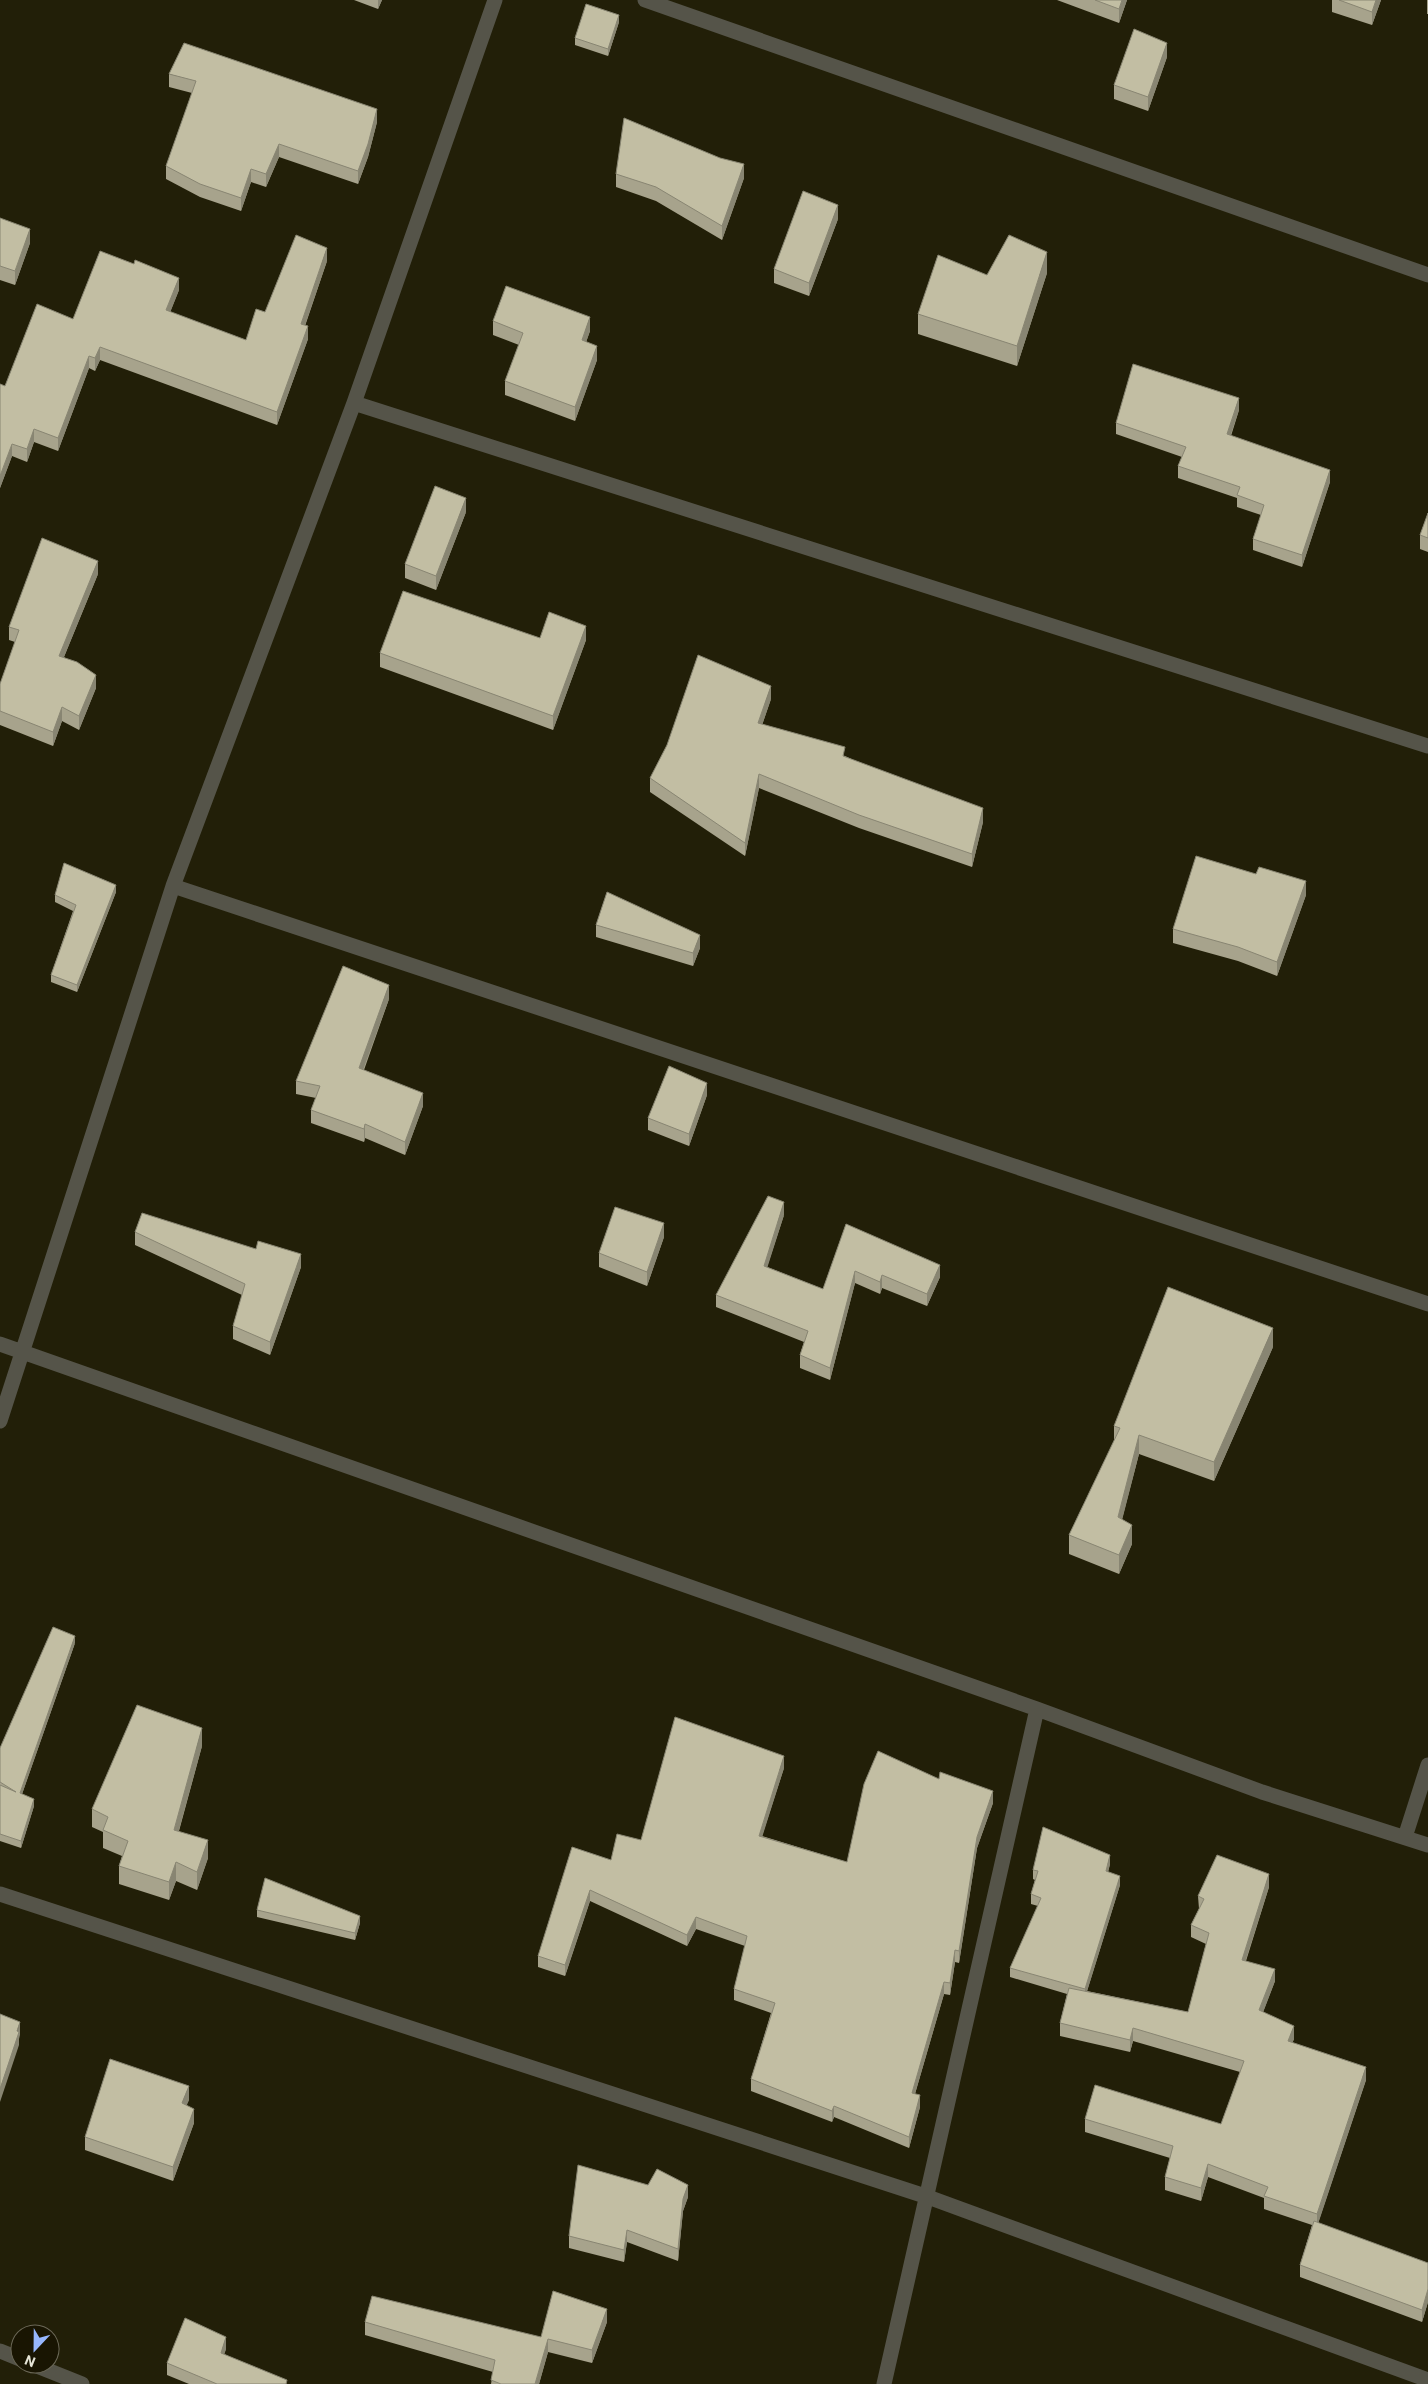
<svg xmlns="http://www.w3.org/2000/svg" width="1428" height="2384" font-family="Roboto,sans-serif">
	<style>
		.lines { fill: none; stroke-linecap: round; stroke-linejoin: round }
		.minor { stroke: #555449; stroke-width: 15 }
		.wall { fill: #a7a38c }
		.shaded-wall { fill: #888572 }
		.building { fill: #c2bea3; stroke: #888572 }
	</style>
	<rect width="100%" height="100%" fill="#221f08"/>
	<g class="lines">
		<path class="minor" d="M645,0l783,275
			M354,403l1074,343
			M173,886l1255,418
			M0,1344l1037,365 225,83 166,53
			M0,1421l173,-535 181,-483 141,-403
			M1405,1837l23,-72
			M0,1894l928,303 500,183
			M0,2351l20,8
			M32,2364l50,20
			M884,2384l153,-675"/>
	</g>
	<path class="wall" d="M354,0h28l-4,9z
		M1057,0h70l-8,23z
		M1332,0h49l-9,25 -40,-13z
		M1427,0h1v14h-1z
		M619,22l-11,34 -33,-11v-7z
		M1167,57l-19,54 -34,-12v-14z
		M169,74l208,48 -9,35 -10,27 -79,-27 -13,30 -15,-5 -10,29 -41,-14 -34,-18v-13l26,-73 -23,-6z
		M720,158l24,20 -22,62 -66,-39 -40,-14v-13z
		M0,218l30,25 -15,42 -15,-5z
		M838,219l-29,77 -35,-13v-14z
		M327,261l-22,65 3,13 -31,86 -177,-65 -5,11 -6,-3 -31,83 -24,-9 -7,20 -15,-6 -12,32v-104l5,2 68,-67 106,-29 -9,22 76,28 19,-28z
		M1047,273l-30,93 -99,-32v-20z
		M493,321l97,10 -4,11 11,18 -22,61 -70,-26v-14l14,-36 -26,-10z
		M1239,410l-8,26 99,46 -28,85 -49,-17v-11l8,-24 -24,-8v-9l-59,-20v-12l4,-9 -66,-23v-11z
		M466,512l-30,78 -31,-12v-14z
		M1428,513v39l-8,-3v-14z
		M98,574l-34,83 32,31 -17,42 -17,-9 -9,25 -53,-21v-41l15,-42 -6,-2v-13z
		M540,638l46,2 -33,90 -173,-63v-14z
		M771,699l-9,26 83,31 138,66 -11,45 -113,-39 -100,-40 -14,68 -95,-64v-14z
		M116,892l-39,100 -26,-10v-7l22,-64 -18,-9v-7z
		M1306,895l-29,81 -39,-15 -65,-18v-14z
		M596,925l104,23 -7,18 -97,-29z
		M389,999l-25,71 59,36 -18,49 -40,-17 -1,4 -53,-19v-13l5,-12 -20,-4v-13z
		M707,1095l-18,51 -41,-16v-12z
		M784,1215l-17,52 56,22 23,-65 94,53 -13,29 -45,-18 -2,6 -25,-11 -25,97 -30,-12v-13l4,-13 -88,-35v-12z
		M135,1232l166,35 -31,88 -37,-16v-13l9,-31 -107,-50z
		M664,1237l-17,49 -48,-19v-14z
		M1273,1347l-59,134 -75,-27 -17,65 10,25 -13,30 -50,-20v-19l45,-94v-15z
		M75,1643l-53,151 12,12 -13,42 -21,-7v-93z
		M202,1746l-23,85 29,27 -11,32 -21,-9 -7,19 -50,-16v-18l3,-10 -19,-8v-16l-11,-5v-18z
		M784,1768l-22,68 85,26 92,-83 54,24 -16,45 -18,115 -4,-1 -5,33 -6,-1 -29,100 5,13 -11,41 -75,-31 -2,5 -81,-31v-12l20,-66 -37,-13v-11l11,-43 -49,-17 -9,17 -97,-45 -25,75 -27,-9v-11l73,-96 30,-20z
		M1110,1864l-2,8 12,13 -33,106 101,21 18,-68 -15,-7v-12l8,-16 -1,-13 71,-9 -23,74 29,20 -12,31 31,27 -2,4 74,37 -48,143 110,40v39l-6,20 -122,-45v-12l12,-40 -48,-16v-11l-56,-21 -7,24 -36,-11v-13l5,-19 -85,-26v-13l136,5 19,-52 -107,-31 -3,11 -70,-16v-13l7,-29 -57,-17v-9l28,-62 -7,-2v-10l4,-14 -2,-1v-9z
		M257,1910l103,13 -5,17 -98,-23z
		M189,2100l-3,5 8,18 -21,58 -88,-31v-13z
		M688,2197l-5,14 -5,50 -51,-19 -3,20 -55,-14v-12z
		M365,2322l176,15 66,-15 -15,41 -44,-11 -9,32h-48l2,-12 -128,-37z
		M226,2349l-2,5 63,30h-98l-22,-9v-12z"/>
	<path class="shaded-wall" d="M378,0h4l-4,9z
		M1122,0h5l-8,23v-14z
		M1376,0h5l-9,25v-13z
		M619,15v7l-11,34v-7z
		M1167,43v14l-19,54v-14z
		M377,109v13l-9,35 -10,27v-13z
		M279,144v13l-13,30v-13z
		M744,164v14l-22,62v-14z
		M251,169v13l-10,29v-13z
		M838,205v14l-29,77v-13z
		M30,229v14l-15,42v-14z
		M327,248v13l-26,76v-13z
		M1047,252v21l-30,93v-20z
		M179,278v12l-13,33v-13z
		M590,317v14l-8,23v-14z
		M308,326v13l-31,86v-13z
		M597,346v14l-22,61v-14z
		M100,347v13l-5,11v-13z
		M89,356v12l-31,83v-13z
		M1239,398v12l-12,36v-12z
		M34,429v13l-7,20v-13z
		M12,444v12l-12,32v-12z
		M1330,470v12l-28,85v-12z
		M466,498v14l-30,78v-14z
		M98,561v13l-39,95v-13z
		M586,626v14l-33,90v-14z
		M96,675v13l-17,42v-14z
		M771,686v13l-13,38v-14z
		M62,707v14l-9,25v-14z
		M759,774v14l-14,68v-13z
		M983,808v14l-11,45v-13z
		M1306,881v14l-29,81v-14z
		M116,885v7l-39,100v-7z
		M700,935v13l-7,18v-13z
		M389,985v14l-30,82v-13z
		M707,1083v12l-18,51v-12z
		M423,1093v13l-18,49v-13z
		M365,1124v14l-1,4v-13z
		M784,1202v13l-20,63v-12z
		M664,1223v14l-17,49v-14z
		M301,1254v13l-31,88v-13z
		M940,1265v12l-13,29v-12z
		M855,1271v12l-25,97v-12z
		M882,1275v13l-2,6v-12z
		M1273,1328v19l-59,134v-19z
		M1139,1435v19l-21,82v-19z
		M1132,1525v19l-13,30v-19z
		M75,1636v7l-55,157v-7z
		M202,1728v18l-28,102v-18z
		M784,1756v12l-25,79v-11z
		M993,1791v12l-16,45 -18,115v-12l18,-114z
		M34,1799v7l-13,42v-7z
		M208,1840v18l-11,32v-18z
		M1110,1855v9l-4,16v-9z
		M176,1862v19l-7,19v-18z
		M1269,1874v13l-27,85v-12z
		M1120,1876v9l-35,113v-9z
		M590,1890v11l-25,75v-11z
		M360,1916v7l-5,17v-7z
		M696,1917v12l-9,17v-11z
		M955,1950v12l-5,33v-12z
		M1275,1969v12l-16,42v-13z
		M944,1982v12l-32,110v-11z
		M20,2022v13l-1,4v6l-19,57v-13z
		M1294,2026v13l-6,15v-13z
		M1133,2028v13l-3,11v-12z
		M1366,2067v13l-49,147v-13z
		M189,2086v14l-7,17v-14z
		M920,2095v12l-11,41v-11z
		M834,2106v11l-2,5v-11z
		M194,2109v14l-21,58v-14z
		M1208,2164v13l-7,24v-13z
		M688,2185v12l-5,14 -5,50v-12l5,-50z
		M627,2230v12l-3,20v-12z
		M1428,2289v13l-6,20v-12z
		M607,2309v13l-15,41v-13z
		M226,2337v12l-5,16v-12z
		M548,2339v13l-9,32h-4z"/>
	<path class="building" d="M1095,0h27l-3,9z
		M1339,0h37l-4,12z
		M586,4l33,11 -11,34 -33,-11z
		M1134,29l33,14 -19,54 -34,-12z
		M184,43l193,66 -9,35 -10,27 -79,-27 -13,30 -15,-5 -10,29 -41,-14 -34,-18 30,-85 -27,-7z
		M624,118l96,40 24,6 -22,62 -66,-39 -40,-13z
		M803,191l35,14 -29,78 -35,-14z
		M0,218l30,11 -15,42 -15,-5z
		M296,235l31,13 -26,76 7,2 -31,86 -177,-65 -5,11 -6,-2 -31,82 -24,-9 -7,20 -15,-5 -12,32v-92l5,2 32,-82 36,15 27,-68 34,13 1,-4 44,18 -13,32 80,30 10,-31 9,3z
		M1009,235l38,17 -30,94 -99,-32 20,-59 49,20z
		M506,286l84,31 -8,23 15,6 -22,61 -70,-26 18,-48 -30,-12z
		M1133,364l106,34 -12,36 103,36 -28,85 -49,-16 11,-34 -27,-10 3,-8 -62,-21 8,-19 -70,-24z
		M435,486l31,12 -30,78 -31,-12z
		M1428,513v25l-8,-3z
		M42,538l56,23 -39,95 18,6 19,13 -17,41 -17,-9 -9,25 -53,-21v-27l19,-54 -10,-3z
		M403,591l137,47 9,-26 37,14 -33,90 -173,-63z
		M698,655l73,31 -13,37 87,24 -2,9 140,52 -11,46 -113,-39 -100,-41 -14,69 -95,-65 17,-33z
		M1196,856l60,18 3,-7 47,14 -29,81 -39,-15 -65,-18z
		M64,863l52,22 -39,100 -26,-10 25,-70 -21,-10z
		M607,892l93,43 -7,18 -97,-28z
		M343,966l46,19 -30,83 64,25 -18,49 -40,-18 -1,5 -53,-19 9,-24 -24,-5z
		M669,1066l38,17 -18,51 -41,-16z
		M768,1196l16,6 -20,64 59,23 23,-65 94,41 -13,29 -45,-19 -2,7 -25,-11 -25,97 -30,-13 8,-24 -92,-36z
		M615,1207l49,16 -17,49 -48,-19z
		M142,1213l114,36 2,-8 43,13 -31,88 -37,-16 12,-42 -110,-52z
		M1168,1287l105,41 -59,134 -75,-27 -21,82 14,8 -13,30 -50,-20 51,-107 -6,-2z
		M53,1627l22,9 -55,157 14,6 -13,42 -21,-7v-49l16,7 -16,-10v-34z
		M137,1705l65,23 -28,102 34,10 -11,32 -21,-10 -7,20 -50,-16 9,-25 -25,-11 5,-13 -16,-8z
		M675,1717l109,39 -25,80 88,26 17,-78 14,-33 61,28 1,-7 53,19 -16,46 -18,114 -4,-1 -5,33 -6,-1 -32,111 8,2 -11,42 -75,-31 -2,5 -81,-32 24,-76 -41,-14 13,-53 -51,-19 -9,18 -97,-45 -25,75 -27,-9 34,-109 39,13 6,-26 24,6z
		M1043,1827l67,28 -4,16 14,5 -35,113 -75,-21 31,-70 -10,-4 7,-23 -5,-1z
		M1217,1855l52,19 -27,86 33,9 -16,41 35,16 -6,15 78,26 -49,147 -53,-18 4,-9 -60,-23 -7,24 -36,-11 8,-31 -88,-27 10,-34 126,39 23,-63 -111,-33 -3,12 -70,-17 9,-35 119,24 21,-79 -18,-8 13,-26 -6,-3z
		M265,1878l95,38 -5,17 -98,-23z
		M0,2014l20,8 -3,9 2,1 -19,57z
		M110,2059l79,27 -7,17 12,6 -21,58 -88,-30z
		M578,2165l70,20 9,-16 31,16 -5,14 -5,50 -51,-19 -3,20 -55,-14z
		M1314,2221l114,42v26l-6,21 -122,-45z
		M553,2291l54,18 -15,41 -44,-11 -13,45h-34l-10,-4 4,-20 -130,-38 7,-26 169,41z
		M185,2318l41,19 -5,16 66,27 -1,4h-69l-50,-21z"/>
	<g transform="translate(35 2349) rotate(202)"><circle r="24" fill="#191502" stroke="#6b6857"/>
	<path d="M0-4L9 19L0 12L-9 19Z" fill="#96b6fd"/>
	<text y="-8" font-size="14" font-weight="bold" text-anchor="middle" fill="#e5e4d6">N</text>
	</g>
</svg>
